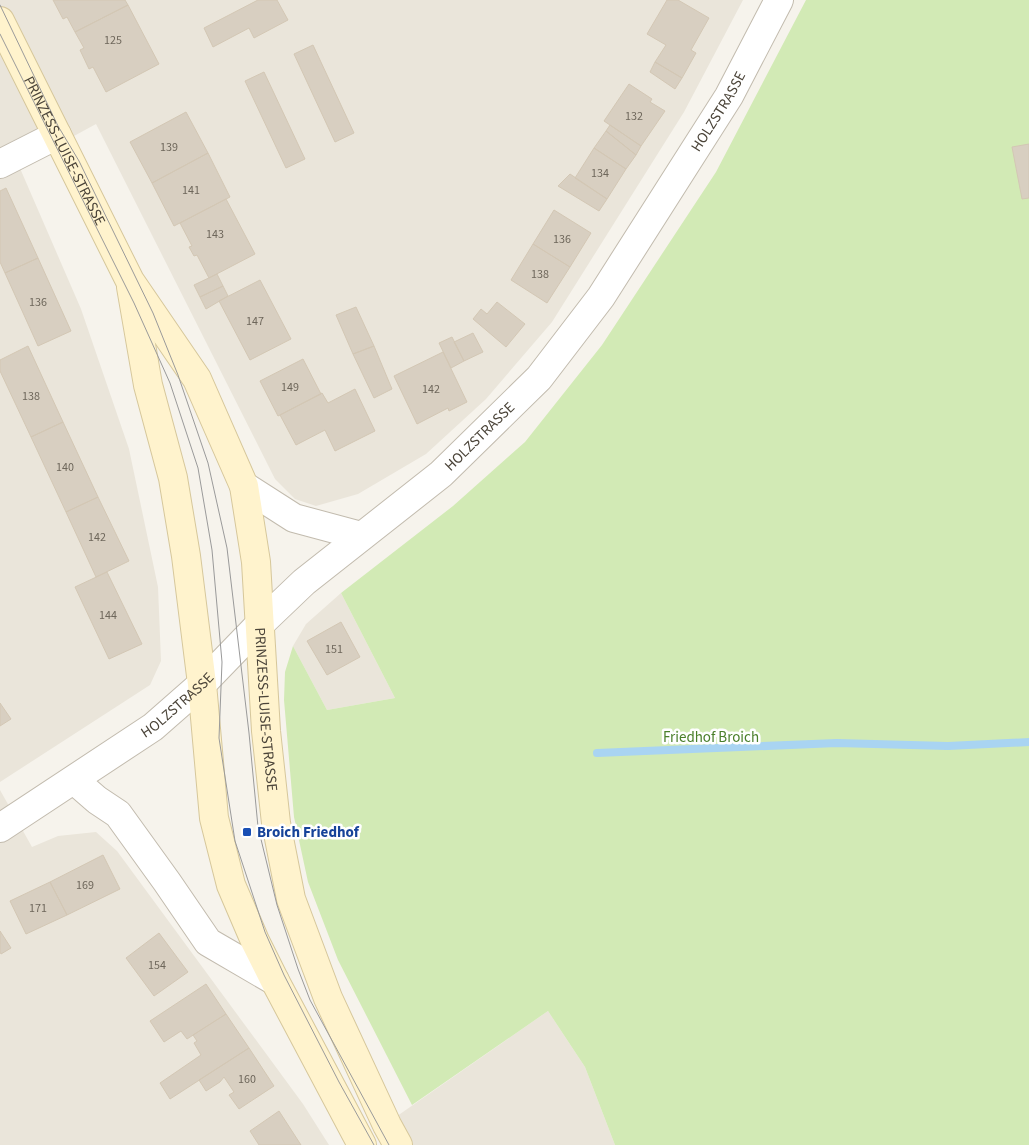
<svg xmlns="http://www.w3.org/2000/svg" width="1029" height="1145" font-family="'Source Sans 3',sans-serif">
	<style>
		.residential { fill: #eae5da }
		.green { fill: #d2eab5 }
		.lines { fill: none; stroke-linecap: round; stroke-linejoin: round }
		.stream { stroke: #a9d4f2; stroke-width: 8 }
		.building { fill: #d8cfc1; stroke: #d3c7b4 }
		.minor-casing { stroke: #c2bbae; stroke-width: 30 }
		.secondary-casing { stroke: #d6c79b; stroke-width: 30 }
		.minor { stroke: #fff; stroke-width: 28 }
		.secondary { stroke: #fff3cd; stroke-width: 28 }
		.tram { stroke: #9a9a9a; stroke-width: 1 }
		.transit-dot { fill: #1a4fb4; stroke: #fff; stroke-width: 2 }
		.labels { text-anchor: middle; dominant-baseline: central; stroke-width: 5; stroke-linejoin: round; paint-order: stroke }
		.number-label { font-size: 12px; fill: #6e675b }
		.street-label { font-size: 15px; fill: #4b4439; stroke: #fff }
		.park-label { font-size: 15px; fill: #4a7f2a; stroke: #fff }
		.transit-label { font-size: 15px; font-weight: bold; fill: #164399; stroke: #fff; text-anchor: start }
	</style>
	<rect width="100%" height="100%" fill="#f6f3ec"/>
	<path class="residential" d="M0,0h743l-59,112 -132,210 -66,77 -60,55 -68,40 -42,12 -21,-7 -20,-20 -179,-355 -77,42 62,143 48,140 29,138 3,74 -11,24 -150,97z
		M341,593l54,105 -68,12 -34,-64 13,-22z
		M0,790l32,57 26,-11 38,-4 21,19 186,253 26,41h-329z
		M548,1011l37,56 30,78h-211l-14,-24z"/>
	<path class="green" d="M806,0h223v1145h-414l-30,-78 -37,-56 -136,94 -74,-145 -30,-78 -14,-65 -10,-117 1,-28 8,-26 34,64 68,-12 -54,-105 112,-87 72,-64 77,-97 114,-173z"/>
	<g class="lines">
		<path class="stream" d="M597,753l240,-10 111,3 81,-4"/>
	</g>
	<path class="building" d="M53,0h72l3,5 -53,27 -8,-15 -4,2z
		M258,0h19l11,20 -34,18 -5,-10 -36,19 -9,-19z
		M667,0h11l31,18 -18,32 5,3 -14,25 -27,-16 11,-17 -19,-11z
		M128,5l31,59 -53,28 -13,-25 -4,2 -9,-19 4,-2 -9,-16z
		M313,45l41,88 -19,9 -41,-88z
		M655,62l27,16 -7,11 -25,-17z
		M264,72l41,87 -19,9 -41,-87z
		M629,84l23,15 -2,3 15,9 -24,35 -37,-25z
		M186,112l22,41 -56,30 -22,-41z
		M610,125l31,21 -5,9 -30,-24z
		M606,131l30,24 -10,14 -32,-21z
		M1029,144v54l-7,1 -10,-52z
		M594,148l32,21 -19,30 -32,-21z
		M208,153l22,44 -56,29 -22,-43z
		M570,174l37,25 -8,12 -41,-25z
		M6,188l32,70 -33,15 -5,-11v-71z
		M226,199l29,55 -46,24 -12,-23 -3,1 -5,-9 3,-1 -12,-23z
		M554,210l37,23 -21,34 -37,-23z
		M533,244l37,23 -23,36 -36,-23z
		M38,258l33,73 -33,15 -33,-73z
		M217,274l6,12 -23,11 -6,-12z
		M260,280l31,59 -41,21 -31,-59z
		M223,286l5,10 -22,13 -6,-12z
		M497,302l28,22 -19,23 -33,-28 8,-10 6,5z
		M356,307l18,39 -21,8 -17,-39z
		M473,333l10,19 -19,9 -10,-19z
		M452,337l12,24 -13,7 -12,-25z
		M28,346l35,76 -32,15 -31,-66v-11z
		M374,346l18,43 -18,9 -21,-44z
		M443,352l24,50 -18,9 -1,-3 -31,16 -23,-48z
		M303,359l18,35 -43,22 -18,-35z
		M355,389l20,42 -40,20 -10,-21 -29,15 -16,-30 42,-22 6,10z
		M63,422l35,75 -32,15 -35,-75z
		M98,497l31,64 -33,16 -30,-65z
		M107,572l35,72 -33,15 -34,-72z
		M341,622l19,35 -33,18 -20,-34z
		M0,703l11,16 -11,7z
		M103,855l17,34 -53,26 -17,-33z
		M50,882l17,33 -41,19 -16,-33z
		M0,931l11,17 -10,6 -1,-2z
		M159,933l29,39 -34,24 -28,-38z
		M206,984l20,30 -39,25 -6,-8 -17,11 -14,-21z
		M226,1014l23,34 -79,51 -10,-16 41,-28 -7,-12 3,-2 -4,-6z
		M249,1048l25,38 -35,23 -10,-14 5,-3 -10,-15 -4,5 -14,9 -7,-11z
		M279,1111l22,34h-42l-9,-14z"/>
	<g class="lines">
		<g class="minor-casing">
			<g id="minor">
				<path d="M0,164l57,-29"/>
				<path d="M244,486l50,32 67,18"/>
				<path d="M74,780l23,20 21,14 49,68 41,60 67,39"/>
				<path id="s1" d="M0,828l153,-101 49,-43 58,-60 44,-42 137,-108 98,-96 62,-81 128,-201 50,-96"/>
			</g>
		</g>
		<g class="secondary-casing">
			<g id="secondary">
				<path id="s2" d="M0,21l130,260 67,98 47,107 12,76 10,169 10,92 15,76 37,99 59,127 11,20"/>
				<path d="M131,287l17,98 25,93 13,78 16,128 12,134 17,67 24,56 20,40 87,164"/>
			</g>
		</g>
		<use href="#minor" class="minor"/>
		<use href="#secondary" class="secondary"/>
		<path class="tram" d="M0,5l58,121 21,35 74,152 25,62 30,88 19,85 22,185 9,94 19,78 21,64 12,31 79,145
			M0,34l134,269 36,80 28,85 14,82 10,112 -3,76 16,103 30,91 19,43 55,107 35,63"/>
	</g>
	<rect class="transit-dot" x="242" y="827" width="10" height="10" rx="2.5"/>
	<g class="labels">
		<g class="number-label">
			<text x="113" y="40">125</text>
			<text x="634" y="116">132</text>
			<text x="169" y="147">139</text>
			<text x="600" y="173">134</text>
			<text x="191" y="190">141</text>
			<text x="215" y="234">143</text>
			<text x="562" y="239">136</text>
			<text x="540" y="274">138</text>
			<text x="38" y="302">136</text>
			<text x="255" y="321">147</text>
			<text x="290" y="387">149</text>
			<text x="431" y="389">142</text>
			<text x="31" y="396">138</text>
			<text x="65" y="467">140</text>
			<text x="97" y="537">142</text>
			<text x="108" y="615">144</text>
			<text x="334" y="649">151</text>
			<text x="85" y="885">169</text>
			<text x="38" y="908">171</text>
			<text x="157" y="965">154</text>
			<text x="247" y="1079">160</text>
		</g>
		<g class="street-label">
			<text stroke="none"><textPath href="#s1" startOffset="1026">HOLZSTRASSE</textPath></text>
			<text stroke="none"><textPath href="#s2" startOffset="145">PRINZESS-LUISE-STRASSE</textPath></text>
			<text stroke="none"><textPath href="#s1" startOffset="621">HOLZSTRASSE</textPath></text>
			<text stroke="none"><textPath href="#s1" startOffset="216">HOLZSTRASSE</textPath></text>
			<text stroke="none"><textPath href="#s2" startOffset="751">PRINZESS-LUISE-STRASSE</textPath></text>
		</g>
		<g class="park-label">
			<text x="711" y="737">Friedhof Broich</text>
		</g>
		<g class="transit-label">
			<text x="257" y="832">Broich Friedhof</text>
		</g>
	</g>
</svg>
